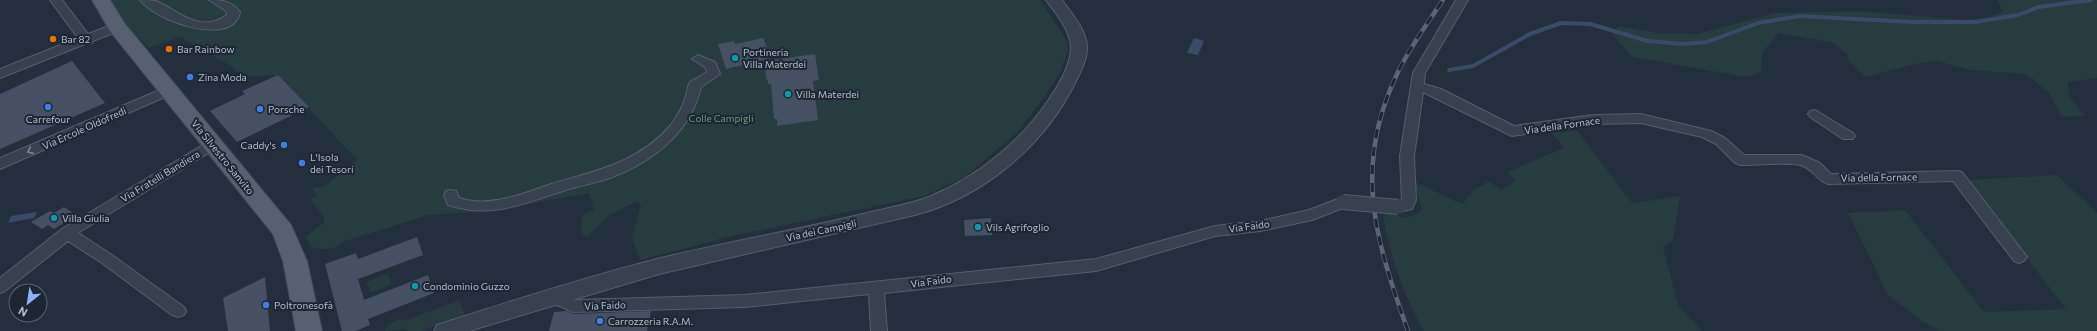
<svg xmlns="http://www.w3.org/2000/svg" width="2097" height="331" font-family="Commissioner,sans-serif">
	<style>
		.green { fill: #263c3f }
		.water { fill: #394c67 }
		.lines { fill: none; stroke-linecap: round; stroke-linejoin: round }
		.stream { stroke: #394c67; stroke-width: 4 }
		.building { fill: #455162 }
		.minor-casing { stroke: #565f6c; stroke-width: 2 }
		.tertiary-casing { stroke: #565f6c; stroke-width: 2 }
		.primary-casing { stroke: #414a57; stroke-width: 2 }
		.minor { fill: #38414e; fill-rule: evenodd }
		.tertiary { fill: #38414e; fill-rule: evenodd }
		.primary { fill: #56606e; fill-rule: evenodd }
		.rail-casing { stroke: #5a6575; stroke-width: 4.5 }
		.rail { stroke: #1d2633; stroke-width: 3; stroke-dasharray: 9; stroke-linecap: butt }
		.minor-bridge-casing { stroke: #565f6c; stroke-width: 16; stroke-linecap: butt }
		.minor-bridge { stroke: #38414e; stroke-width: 14 }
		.oneway { stroke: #7c8592 }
		.food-dot { fill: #e8710a; stroke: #1d2633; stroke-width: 1.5 }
		.culture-dot { fill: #0f9aa8; stroke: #1d2633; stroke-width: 1.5 }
		.shop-dot { fill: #3f7fe0; stroke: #1d2633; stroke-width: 1.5 }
		.labels { text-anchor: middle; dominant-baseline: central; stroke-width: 4; stroke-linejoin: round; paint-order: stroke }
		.poi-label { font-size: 10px; fill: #b4bcc9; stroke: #1d2633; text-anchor: start }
		.park-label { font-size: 10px; fill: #6b9a76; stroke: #1d2633 }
		.street-label { font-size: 10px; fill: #b4bcc9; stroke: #1d2633 }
	</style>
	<rect width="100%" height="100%" fill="#242f3e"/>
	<path class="green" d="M106,0h934l27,41 1,9 -7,20 -15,25 -29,37 -52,45 -41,19 -192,40 -92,24 -8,-22 9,-34 -4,-3 -26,13 -24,23 -6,-3 1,-19 12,-5 -5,-17 -100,18 -60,4 -87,27c-8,9 -21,8 -31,5l-5,-10 18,-15v-5l-14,-18 7,-3 -5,-8 13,-2 32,-26 -79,-85 -36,2 -11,-11 -51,-29 -31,11 -41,-43z
		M1997,0h100v78l-29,4 1,14 16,20 -23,1 -13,-24 -23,-19 -56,-4 -34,-9 -21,3 -50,13 -16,-16 -2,-8 -16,-11 -52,-9 -17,20 -1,19 -9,4h-11l-109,-19 -18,-21 4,-10 40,7 39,1 78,-21 83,-2 108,9 23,-3 14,-5z
		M1577,130l55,73 48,-7 -7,44 -10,7 15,58 24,26h-278c-21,-36 -34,-76 -41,-116l12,-1 10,4 11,-3 6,-5 -8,-28 49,22 10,-13 16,-10 12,9 15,-9 -9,-9 57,-24 -12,-15z
		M2057,175l40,38v118h-157l-17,-9 -35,-27 -40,-82 57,-3 79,102 82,-3 -99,-129z
		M386,274l2,1 3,8 -2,2 -17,7 -2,-1 -3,-8 2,-2z
		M459,300l6,15 -45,16h-12l-2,-2 -23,2c6,-6 14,-15 22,-10z"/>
	<path class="water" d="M1194,38l10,3 -6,14 -11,-2z
		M37,212l-3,6 -26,5 3,-7z"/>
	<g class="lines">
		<path class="stream" d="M1449,70l24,-4 57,-32 31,-11 29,1 58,17 34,3 25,-2 51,-19 42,-7 111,6h65l42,-7 21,-8 52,-7"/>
	</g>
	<path class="building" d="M763,38l8,20 -45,11 -8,-25 16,-3 1,3z
		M815,54l4,26 -6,1 5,39 -41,6v-7h-3l-3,-35h-3v-4l-2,-1 -1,-18z
		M72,61l33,42 -105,46v-55z
		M278,75l31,32 -72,35 -27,-31 35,-17 -3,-3z
		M64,207l12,8 -22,14 -6,-4 -6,4 -11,-7 19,-11 4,2z
		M991,218l1,17 -27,1 -1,-16z
		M417,237l6,18 -65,24 6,21 64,-25 6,18 -66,26 2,6 -14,6h-14l-17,-67 31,-11 2,6z
		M265,277l5,54h-42l-5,-33z
		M567,311l6,3 78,-3 -4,20h-98l5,-19z"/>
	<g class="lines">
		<g class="minor-casing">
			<path id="minor" d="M50,0h12l26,34 29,-11 6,4 -2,3 -28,11 -2,3h-6l-85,34v-9l78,-31z
				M140,0c5,0 11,0 16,1 25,11 43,33 71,14l-1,-4 -17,-11c13,0 23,1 31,12 -7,37 -86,8 -100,-12z
				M1456,0h12l-43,73 -1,11 17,5 73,37 79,-11 48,-1 70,17 14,7 19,17h58l18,8 11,11 126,-3 5,1 65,85 -3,4 -5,2 -5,-2 -61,-80 -125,3c-11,-3 -16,-17 -28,-19 -14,-3 -44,0 -60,0l-5,-2 -19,-19 -14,-7 -61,-14 -48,1 -81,12 -89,-44 -9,64 2,44 -4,9 -14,3 -5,-1 -2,-4 2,-4 9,-3 -2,-44 13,-83z
				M698,55l17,7 5,12 -19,13c-10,45 -48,75 -91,91 -15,5 -31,8 -47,13 -42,13 -70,28 -115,14l-4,-10 2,-4 5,-1 5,1 3,7c31,10 63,-4 92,-14 44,-13 87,-21 119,-58 6,-8 12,-17 15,-27 2,-5 2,-12 5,-17l17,-10 -2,-5 -13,-8z
				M169,86l5,1 2,3 -2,3 -174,76v-11z
				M1815,110l38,23 2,3 -2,3h-10l-33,-22 -2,-3 2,-3z
				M213,139l5,2 2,3 -2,3 -140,86 34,22 72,52 2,4 -2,4 -6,2 -6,-2 -70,-52 -34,-22 -63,50 -5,2v-15l62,-49z
				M1343,197l5,1 2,4 -2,4 -36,14 -52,11 -45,5 -119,35 -212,22 3,38h-16l-2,-37 -124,13 -172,5 -27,-12 -2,-4 2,-4 6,-2 23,10 170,-5 351,-36 119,-33 45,-5 49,-11z"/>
		</g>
		<g class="tertiary-casing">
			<path id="tertiary" d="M1046,0h16c9,13 23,28 25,45 1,13 -6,26 -12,38 -31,63 -92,114 -160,132l-256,59 -190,57h-35l3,-6c74,-24 149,-48 224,-67 67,-16 135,-28 202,-44 22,-6 47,-9 68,-18 46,-19 89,-54 117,-95 10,-15 27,-41 22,-61 -4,-15 -15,-28 -24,-40z"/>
		</g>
		<g class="primary-casing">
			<path id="primary" d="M92,0h18l15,24 166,201 16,36 15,70h-26l-13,-70 -10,-27 -163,-203z"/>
		</g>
		<use href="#minor" class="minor"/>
		<use href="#tertiary" class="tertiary"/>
		<use href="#primary" class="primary"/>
		<g class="rail-casing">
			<path id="rail" d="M1408,331c-33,-92 -56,-165 -10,-259 12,-25 29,-48 45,-72"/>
		</g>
		<use href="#rail" class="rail"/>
		<g class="minor-bridge-casing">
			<path id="minor-bridge" d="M1343,202l55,5"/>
		</g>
		<use href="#minor-bridge" class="minor-bridge"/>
	</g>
	<defs><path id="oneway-chevron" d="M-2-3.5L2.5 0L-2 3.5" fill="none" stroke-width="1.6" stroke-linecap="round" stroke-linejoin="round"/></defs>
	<use class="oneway" href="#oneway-chevron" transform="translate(30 151) rotate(156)"/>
	<g class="food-dot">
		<circle cx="53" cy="39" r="4"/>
		<circle cx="169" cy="49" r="4"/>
	</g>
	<g class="culture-dot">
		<circle cx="735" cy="58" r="4"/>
		<circle cx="788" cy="94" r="4"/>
		<circle cx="54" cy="218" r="4"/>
		<circle cx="978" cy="227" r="4"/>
		<circle cx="415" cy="286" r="4"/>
	</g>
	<g class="shop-dot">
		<circle cx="190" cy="77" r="4"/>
		<circle cx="48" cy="107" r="4"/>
		<circle cx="260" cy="109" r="4"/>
		<circle cx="284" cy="145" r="4"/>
		<circle cx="302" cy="163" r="4"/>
		<circle cx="266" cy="305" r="4"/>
		<circle cx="600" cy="321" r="4"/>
	</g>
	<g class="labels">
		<g class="poi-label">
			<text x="61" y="39">Bar 82</text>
			<text x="177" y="49">Bar Rainbow</text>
			<text x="743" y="52">Portineria<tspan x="743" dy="12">Villa Materdei</tspan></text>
			<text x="198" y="77">Zina Moda</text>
			<text x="796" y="94">Villa Materdei</text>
			<text x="268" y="109">Porsche</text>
			<text x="48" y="119" text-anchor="middle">Carrefour</text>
			<text x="276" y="145" text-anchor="end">Caddy's</text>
			<text x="310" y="157">L'Isola<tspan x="310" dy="12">dei Tesori</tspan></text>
			<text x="62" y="218">Villa Giulia</text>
			<text x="986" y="227">Vils Agrifoglio</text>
			<text x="423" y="286">Condominio Guzzo</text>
			<text x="274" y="305">Poltronesofà</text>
			<text x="608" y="321">Carrozzeria R.A.M.</text>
		</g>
		<g class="park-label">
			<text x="721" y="118">Colle Campigli</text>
		</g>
		<g class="street-label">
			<text transform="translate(1562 125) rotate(-8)">Via della Fornace</text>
			<text transform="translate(84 128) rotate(-24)">Via Ercole Oldofredi</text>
			<text transform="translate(223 157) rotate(51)">Via Silvestro Sanvito</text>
			<text transform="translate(160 176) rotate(-31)">Via Fratelli Bandiera</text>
			<text transform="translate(1879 177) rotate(-1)">Via della Fornace</text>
			<text transform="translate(1249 226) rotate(-8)">Via Faido</text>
			<text transform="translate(821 230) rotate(-12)">Via dei Campigli</text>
			<text transform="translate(931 281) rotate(-8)">Via Faido</text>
			<text transform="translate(605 305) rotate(-2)">Via Faido</text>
		</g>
	</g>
	<g transform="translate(28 303) rotate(210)"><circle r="19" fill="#1d2633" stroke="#59626f"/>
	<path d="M0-3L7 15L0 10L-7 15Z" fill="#8ab4f8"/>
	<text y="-6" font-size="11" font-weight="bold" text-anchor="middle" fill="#b4bcc9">N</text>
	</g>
</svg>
